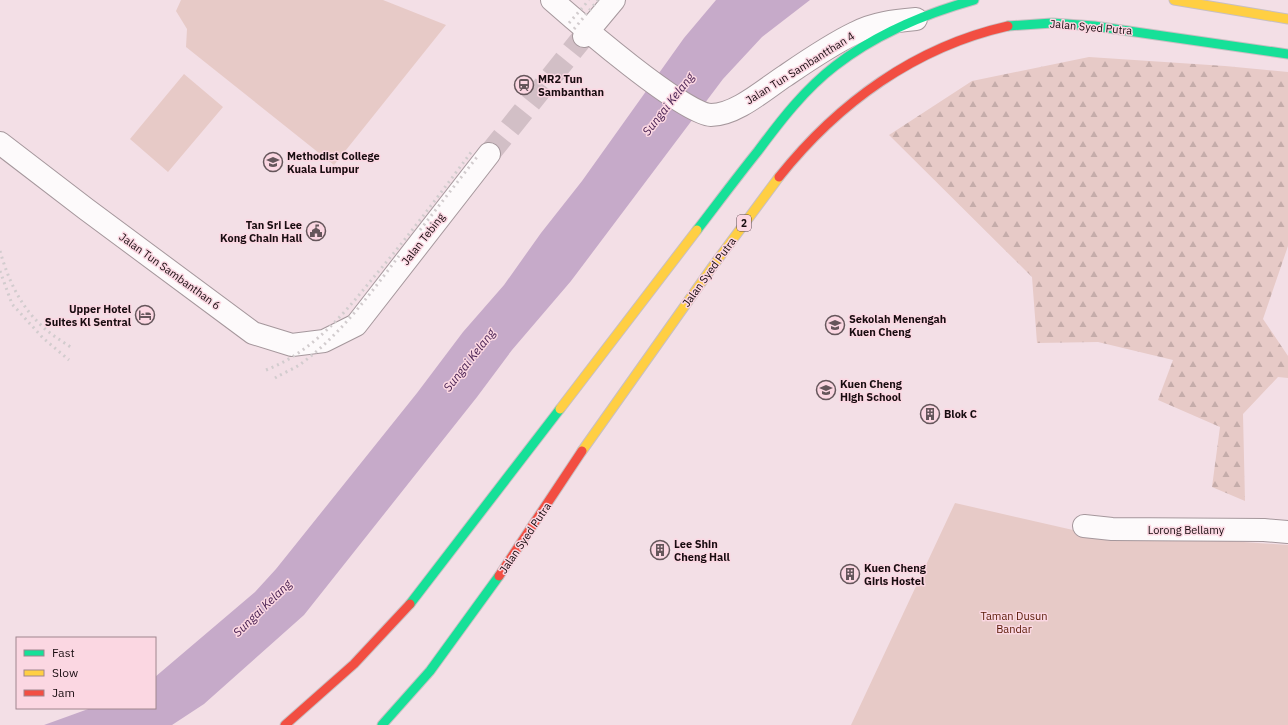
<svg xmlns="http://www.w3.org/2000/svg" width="1288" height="725" font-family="'IBM Plex Sans',sans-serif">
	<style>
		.green { fill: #e7cac7 }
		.forest { fill: url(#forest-firs) }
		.water { fill: #c6aac9 }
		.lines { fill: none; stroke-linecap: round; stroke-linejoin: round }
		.street-tunnel { stroke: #d2bfc6; stroke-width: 22; stroke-dasharray: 22 11; stroke-linecap: butt }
		.street-casing { stroke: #a5979c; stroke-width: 24 }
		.fast-casing { stroke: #c8bfc2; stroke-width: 11 }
		.slow-casing { stroke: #c8bfc2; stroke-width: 11 }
		.jam-casing { stroke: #c8bfc2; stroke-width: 11 }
		.street { stroke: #fdfafb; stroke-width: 22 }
		.fast { stroke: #16e098; stroke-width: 9 }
		.slow { stroke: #ffcf43; stroke-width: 9 }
		.jam { stroke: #f24e42; stroke-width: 9 }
		.rail { stroke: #d2ccce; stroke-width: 3; stroke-dasharray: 2 4; stroke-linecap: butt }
		.labels { text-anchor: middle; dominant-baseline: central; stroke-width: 3; stroke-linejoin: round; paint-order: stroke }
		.shield { fill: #fbd7e2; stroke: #5c494f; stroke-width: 1 }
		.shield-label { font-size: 10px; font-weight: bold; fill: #180c10 }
		.street-label { font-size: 11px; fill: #180c10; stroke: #fbd7e2 }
		.poi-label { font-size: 11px; font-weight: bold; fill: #180c10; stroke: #fbd7e2; text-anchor: start }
		.park-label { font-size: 11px; fill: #571804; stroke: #fbd7e2 }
		.water-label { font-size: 12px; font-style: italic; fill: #431b4d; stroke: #fbd7e2 }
	</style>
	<defs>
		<pattern id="forest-firs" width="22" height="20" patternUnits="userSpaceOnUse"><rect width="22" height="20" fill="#e7cac7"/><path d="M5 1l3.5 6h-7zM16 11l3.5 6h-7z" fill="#c5acaa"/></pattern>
	</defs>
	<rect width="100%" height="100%" fill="#f3dfe6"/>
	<path class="green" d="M181,0h202l63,25 -112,140 -148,-118 1,-18 -11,-18z
		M184,74l39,33 -55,65 -38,-33z
		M955,503l118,27 215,15v180h-437z"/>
	<path class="forest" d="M1089,57l136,9 63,6v174l-25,73 25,37v22l-10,-1 -35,37 2,87 -33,-14 8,-60 -62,-27 15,-40 -75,-18 -61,1 -5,-66 -143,-142 83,-54z"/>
	<path class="water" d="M716,0h94l-48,37 -39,42 -152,202 -59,69 -35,47 -173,218 -100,89 -32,21h-128l47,-17h64v-31l100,-85 21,-23 141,-176 46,-61 41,-47 37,-52 41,-52 102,-143z"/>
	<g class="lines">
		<path class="street-tunnel" d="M489,154l95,-118"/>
		<g class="street-casing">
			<path id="street" d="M552,0c25,22 131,114 159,115 25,0 54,-26 74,-39 22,-15 45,-31 70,-43 19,-10 39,-12 61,-14
				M584,36l30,-36
				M0,143l86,66 167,124 39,12 32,-4 32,-16 133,-171
				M1084,526l28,3 152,1 24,2"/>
		</g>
		<g class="fast-casing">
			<path id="fast" d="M1008,26l44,-3 42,3 194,28
				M697,230c20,-26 40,-53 61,-79 23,-31 47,-62 77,-85 41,-32 89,-52 139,-66
				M410,604l150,-195
				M382,725l48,-54 69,-95"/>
		</g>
		<g class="slow-casing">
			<path id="slow" d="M1174,0l114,19
				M560,409l137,-179
				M582,451l131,-185 66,-89"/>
		</g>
		<g class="jam-casing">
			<path id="jam" d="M779,177c59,-74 136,-130 229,-151
				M499,576l83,-125
				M285,725l69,-61 56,-60"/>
		</g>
		<use href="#street" class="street"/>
		<use href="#fast" class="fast"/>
		<use href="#slow" class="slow"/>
		<use href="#jam" class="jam"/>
		<path class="rail" d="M569,23l20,-23
			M574,29l24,-29
			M420,230l57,-73
			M0,251c8,28 20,55 42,75 9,9 20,15 30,22
			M0,271l12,33 31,34 26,22
			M266,370c46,-18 77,-55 107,-92 35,-41 67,-84 99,-127
			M275,378c8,-5 19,-9 27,-15 39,-29 68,-69 97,-107"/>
	</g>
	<defs>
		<g id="station-ring" transform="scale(1)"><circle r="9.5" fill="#fbd7e2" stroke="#65565b" stroke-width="1.5"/><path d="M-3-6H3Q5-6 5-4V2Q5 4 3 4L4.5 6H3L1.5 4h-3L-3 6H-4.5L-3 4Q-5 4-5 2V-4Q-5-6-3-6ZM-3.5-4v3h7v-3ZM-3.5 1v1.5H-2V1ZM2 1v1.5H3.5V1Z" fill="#65565b"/></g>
		<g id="university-ring" transform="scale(1)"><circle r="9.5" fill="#fbd7e2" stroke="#65565b" stroke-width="1.5"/><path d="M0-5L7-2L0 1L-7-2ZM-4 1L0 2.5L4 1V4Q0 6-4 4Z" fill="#65565b"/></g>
		<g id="civic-ring" transform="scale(1)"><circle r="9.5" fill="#fbd7e2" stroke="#65565b" stroke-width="1.5"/><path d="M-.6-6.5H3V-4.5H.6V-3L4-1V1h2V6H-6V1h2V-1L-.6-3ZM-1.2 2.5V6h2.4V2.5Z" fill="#65565b"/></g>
		<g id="hotel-ring" transform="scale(1)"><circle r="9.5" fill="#fbd7e2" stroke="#65565b" stroke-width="1.5"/><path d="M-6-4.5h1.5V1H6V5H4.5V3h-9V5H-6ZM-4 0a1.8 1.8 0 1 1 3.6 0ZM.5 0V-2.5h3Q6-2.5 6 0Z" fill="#65565b"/></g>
		<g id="school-ring" transform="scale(1)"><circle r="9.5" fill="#fbd7e2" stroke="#65565b" stroke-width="1.5"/><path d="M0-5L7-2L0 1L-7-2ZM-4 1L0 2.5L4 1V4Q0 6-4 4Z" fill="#65565b"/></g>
		<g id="building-ring" transform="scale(1)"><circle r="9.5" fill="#fbd7e2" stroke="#65565b" stroke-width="1.5"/><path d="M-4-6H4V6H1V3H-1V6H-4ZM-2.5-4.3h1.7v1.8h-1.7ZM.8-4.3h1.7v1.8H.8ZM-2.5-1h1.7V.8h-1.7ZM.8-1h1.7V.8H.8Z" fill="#65565b"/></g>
	</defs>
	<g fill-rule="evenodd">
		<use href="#station-ring" x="524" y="85"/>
		<use href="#university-ring" x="273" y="162"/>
		<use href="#civic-ring" x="316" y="231"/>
		<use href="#hotel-ring" x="145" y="315"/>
		<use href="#school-ring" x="835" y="325"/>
		<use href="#school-ring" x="826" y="390"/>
		<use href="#building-ring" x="930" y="414"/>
		<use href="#building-ring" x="660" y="550"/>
		<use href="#building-ring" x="850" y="574"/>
	</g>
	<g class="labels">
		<rect class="shield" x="737" y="215" width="14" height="16" rx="3"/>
		<g class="shield-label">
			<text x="744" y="223">2</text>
		</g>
		<g class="street-label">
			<text transform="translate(1091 27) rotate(5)">Jalan Syed Putra</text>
			<text transform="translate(800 68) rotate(-32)">Jalan Tun Sambantthan 4</text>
			<text transform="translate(423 239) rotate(-52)">Jalan Tebing</text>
			<text transform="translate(170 271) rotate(36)">Jalan Tun Sambanthan 6</text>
			<text transform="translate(709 272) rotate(-54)">Jalan Syed Putra</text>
			<text x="1186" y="530">Lorong Bellamy</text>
			<text transform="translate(525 538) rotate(-56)">Jalan Syed Putra</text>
		</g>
		<g class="poi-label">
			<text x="538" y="79">MR2 Tun<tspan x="538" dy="13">Sambanthan</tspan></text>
			<text x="287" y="156">Methodist College<tspan x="287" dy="13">Kuala Lumpur</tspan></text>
			<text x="302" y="225" text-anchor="end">Tan Sri Lee<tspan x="302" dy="13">Kong Chain Hall</tspan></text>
			<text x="131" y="309" text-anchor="end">Upper Hotel<tspan x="131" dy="13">Suites Kl Sentral</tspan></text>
			<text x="849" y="319">Sekolah Menengah<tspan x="849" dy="13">Kuen Cheng</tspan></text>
			<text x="840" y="384">Kuen Cheng<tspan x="840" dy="13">High School</tspan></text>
			<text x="944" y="414">Blok C</text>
			<text x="674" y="544">Lee Shin<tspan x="674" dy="13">Cheng Hall</tspan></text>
			<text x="864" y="568">Kuen Cheng<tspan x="864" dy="13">Girls Hostel</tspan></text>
		</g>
		<g class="park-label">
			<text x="1014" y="616">Taman Dusun<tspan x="1014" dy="13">Bandar</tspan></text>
		</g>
		<g class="water-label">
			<text transform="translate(668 104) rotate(-52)">Sungai Kelang</text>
			<text transform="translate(469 360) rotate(-52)">Sungai Kelang</text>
			<text transform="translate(262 608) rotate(-44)">Sungai Kelang</text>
		</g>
	</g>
	<rect x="16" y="637" width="140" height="72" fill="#fbd7e2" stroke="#a0868e"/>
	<rect x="24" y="650" width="20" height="6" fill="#16e098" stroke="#a0868e"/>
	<text x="52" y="657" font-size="12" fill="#180c10">Fast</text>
	<rect x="24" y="670" width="20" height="6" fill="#ffcf43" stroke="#a0868e"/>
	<text x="52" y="677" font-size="12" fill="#180c10">Slow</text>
	<rect x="24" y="690" width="20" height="6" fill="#f24e42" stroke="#a0868e"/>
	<text x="52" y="697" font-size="12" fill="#180c10">Jam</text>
</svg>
